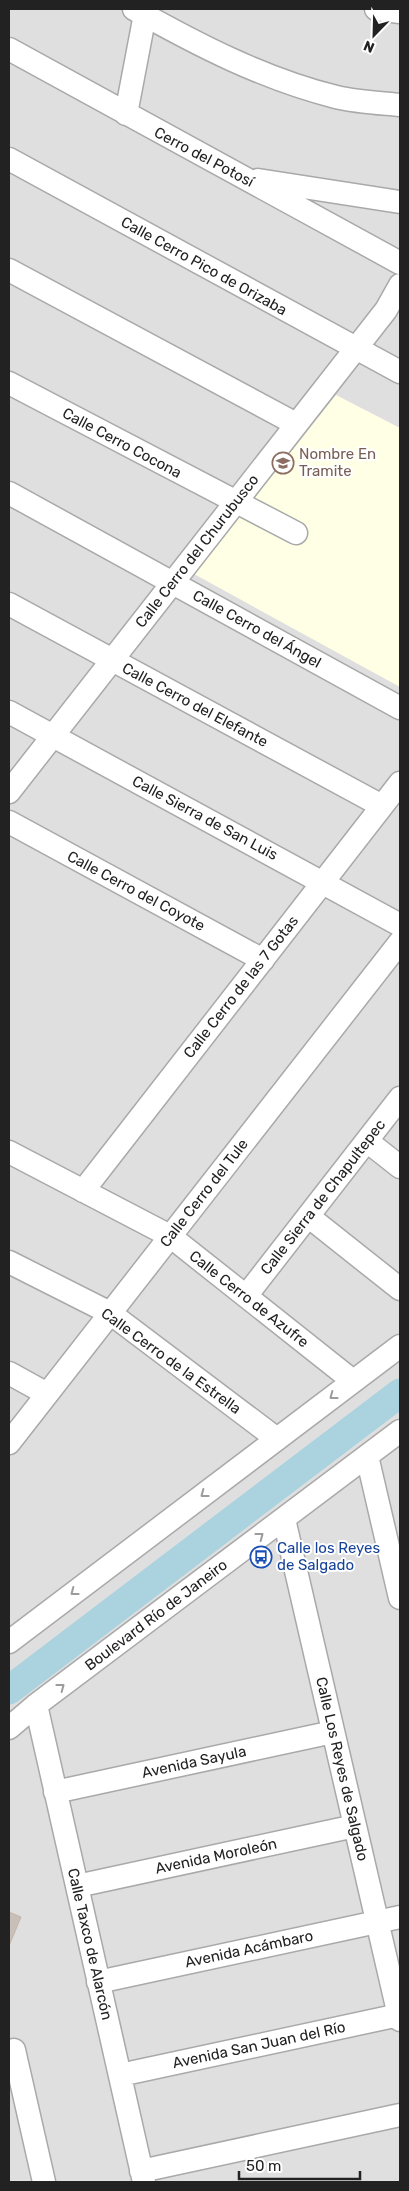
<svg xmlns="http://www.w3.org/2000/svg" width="409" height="2191" font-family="Rubik,sans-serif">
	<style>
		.residential { fill: #e0dfdf }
		.education { fill: #ffffe5 }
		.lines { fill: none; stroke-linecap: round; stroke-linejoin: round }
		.river { stroke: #aad3df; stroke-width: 29 }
		.building { fill: #c7bfb8; stroke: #c4b6ab }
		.minor-casing { stroke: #a9a9a9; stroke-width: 25 }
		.minor { stroke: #fff; stroke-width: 22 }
		.oneway { stroke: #9c9c9c }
		.labels { text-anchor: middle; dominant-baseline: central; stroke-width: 4; stroke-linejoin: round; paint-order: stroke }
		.street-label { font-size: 15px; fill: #222; stroke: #fff }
		.education-label { font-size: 15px; fill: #785e54; stroke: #fff; text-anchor: start }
		.transit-label { font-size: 15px; fill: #164399; stroke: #fff; text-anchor: start }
	</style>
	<rect width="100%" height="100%" fill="#f2efe9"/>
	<path class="residential" d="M9,9h391v2173h-391z"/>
	<path class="education" d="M336,395l64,33v259l-206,-113z"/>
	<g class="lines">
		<path class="river" d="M9,1690l391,-297"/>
	</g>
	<path class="building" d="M9,1912l12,5 -12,29z"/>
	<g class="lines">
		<g class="minor-casing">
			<path id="minor" d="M134,9c64,36 130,70 202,88 21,5 43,6 64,8
				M376,9l24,3
				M9,49l391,214
				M126,114l20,-105
				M9,159l391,213
				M258,180l142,22
				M9,270l287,154
				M9,383l287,150
				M9,493l391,215
				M9,604l373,202
				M9,712l391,213
				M9,792l377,-482 14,-25
				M9,822l254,138
				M367,1141l33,26
				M9,1152l161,84 183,145
				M83,1191l317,-408
				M308,1216l92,73
				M9,1262l101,51 167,126
				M246,1296l154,-198
				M9,1373l38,21
				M9,1443l391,-501
				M367,1456l33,142
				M284,1519l116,501
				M9,1642l391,-296
				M36,1705l108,477
				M9,1728l27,-23 364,-274
				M55,1792l278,-60
				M77,1886l278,-60
				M98,1982l302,-65
				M14,2050l30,132
				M120,2075l279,-60
				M141,2171l259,-56"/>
		</g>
		<use href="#minor" class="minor"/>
	</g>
	<defs><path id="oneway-chevron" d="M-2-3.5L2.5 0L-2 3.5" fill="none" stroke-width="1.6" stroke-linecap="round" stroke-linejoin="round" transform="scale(1.25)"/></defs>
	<g class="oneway">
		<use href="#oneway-chevron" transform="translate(333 1396) rotate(143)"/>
		<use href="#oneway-chevron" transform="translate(204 1494) rotate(143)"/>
		<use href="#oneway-chevron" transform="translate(260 1536) rotate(-37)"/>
		<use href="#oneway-chevron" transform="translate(74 1592) rotate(143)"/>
		<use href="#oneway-chevron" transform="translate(61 1687) rotate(-37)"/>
	</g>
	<defs>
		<g id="school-ring" transform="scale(1.125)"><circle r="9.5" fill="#fff" stroke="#8d6e63" stroke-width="1.5"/><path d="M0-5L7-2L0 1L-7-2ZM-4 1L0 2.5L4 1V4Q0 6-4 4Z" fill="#8d6e63"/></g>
		<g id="bus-ring" transform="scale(1.125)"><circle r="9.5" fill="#fff" stroke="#1a4fb4" stroke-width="1.5"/><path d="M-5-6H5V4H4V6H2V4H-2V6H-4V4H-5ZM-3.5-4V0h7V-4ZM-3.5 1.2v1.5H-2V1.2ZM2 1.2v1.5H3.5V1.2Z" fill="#1a4fb4"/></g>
	</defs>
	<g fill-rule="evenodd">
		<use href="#school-ring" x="283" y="463"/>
		<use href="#bus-ring" x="261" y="1557"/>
	</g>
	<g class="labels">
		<g class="street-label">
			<text transform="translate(204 157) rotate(28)">Cerro del Potosí</text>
			<text transform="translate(204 266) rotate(29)">Calle Cerro Pico de Orizaba</text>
			<text transform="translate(122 443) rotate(28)">Calle Cerro Cocona</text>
			<text transform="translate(197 551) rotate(-52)">Calle Cerro del Churubusco</text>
			<text transform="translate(257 629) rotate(29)">Calle Cerro del Ángel</text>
			<text transform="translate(195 705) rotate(28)">Calle Cerro del Elefante</text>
			<text transform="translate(205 818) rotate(28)">Calle Sierra de San Luis</text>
			<text transform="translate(136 891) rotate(28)">Calle Cerro del Coyote</text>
			<text transform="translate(241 987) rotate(-52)">Calle Cerro de las 7 Gotas</text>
			<text transform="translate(204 1193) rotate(-52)">Calle Cerro del Tule</text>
			<text transform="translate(323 1197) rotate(-52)">Calle Sierra de Chapultepec</text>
			<text transform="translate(249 1299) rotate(38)">Calle Cerro de Azufre</text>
			<text transform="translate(171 1361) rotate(36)">Calle Cerro de la Estrella</text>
			<text transform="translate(156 1615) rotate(-37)">Boulevard Río de Janeiro</text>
			<text transform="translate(194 1762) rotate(-12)">Avenida Sayula</text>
			<text transform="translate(342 1769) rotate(77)">Calle Los Reyes de Salgado</text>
			<text transform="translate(216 1856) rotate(-12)">Avenida Moroleón</text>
			<text transform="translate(90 1944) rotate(77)">Calle Taxco de Alarcón</text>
			<text transform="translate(249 1949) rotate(-12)">Avenida Acámbaro</text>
			<text transform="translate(259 2045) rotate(-12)">Avenida San Juan del Río</text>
		</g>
		<g class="education-label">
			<text x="299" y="454">Nombre En<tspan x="299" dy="17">Tramite</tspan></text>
		</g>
		<g class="transit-label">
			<text x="277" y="1548">Calle los Reyes<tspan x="277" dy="17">de Salgado</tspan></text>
		</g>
	</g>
	<rect width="409" height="2191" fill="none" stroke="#222222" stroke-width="20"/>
	<g transform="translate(374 35) rotate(203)" stroke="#ffffff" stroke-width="4" paint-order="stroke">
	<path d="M0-4L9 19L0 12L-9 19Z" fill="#222222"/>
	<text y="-8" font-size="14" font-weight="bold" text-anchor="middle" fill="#222222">N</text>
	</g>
	<path d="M239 2171v8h121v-8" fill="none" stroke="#222222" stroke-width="2.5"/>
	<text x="246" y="2171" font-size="15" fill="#222222" stroke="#ffffff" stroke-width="4" paint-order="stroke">50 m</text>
</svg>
